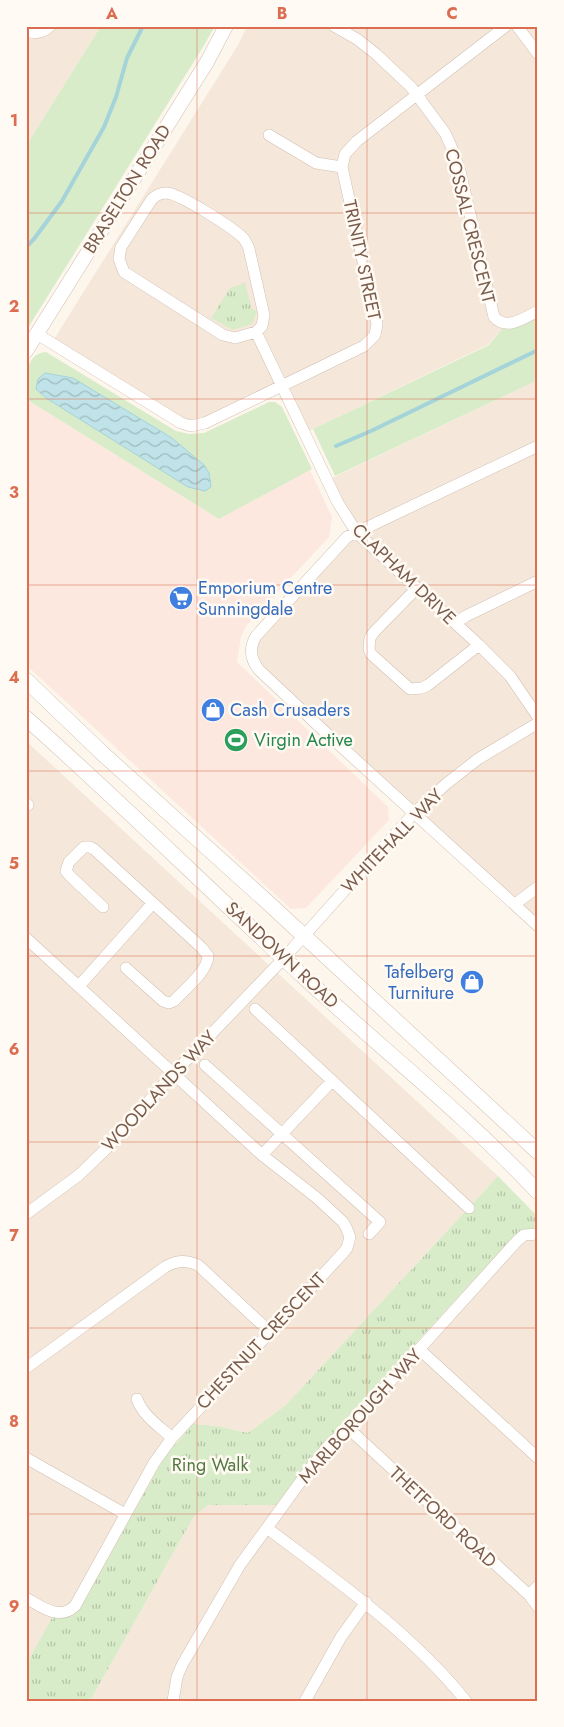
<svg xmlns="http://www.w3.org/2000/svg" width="564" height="1727" font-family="Jost,sans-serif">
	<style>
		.residential { fill: #f5e8da }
		.commercial { fill: #fde8e0 }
		.grass { fill: #d8ecc9 }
		.park { fill: url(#park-tufts) }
		.water { fill: url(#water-waves); stroke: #a5d3da }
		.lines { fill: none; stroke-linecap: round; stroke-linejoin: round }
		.stream { stroke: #a5d3da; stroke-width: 4 }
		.minor-casing { stroke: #d1beb0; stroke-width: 12 }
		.tertiary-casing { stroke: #d1beb0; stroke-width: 15 }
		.secondary-casing { stroke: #d6c0b0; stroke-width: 16 }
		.minor { stroke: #fff; stroke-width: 11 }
		.tertiary { stroke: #fff; stroke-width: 14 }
		.secondary { stroke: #fff; stroke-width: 15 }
		.grid { fill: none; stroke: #dc6d51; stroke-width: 1; stroke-opacity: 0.55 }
		.labels { text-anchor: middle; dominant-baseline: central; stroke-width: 5; stroke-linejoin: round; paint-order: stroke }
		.street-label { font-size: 18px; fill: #7a5c4d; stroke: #fffaf3 }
		.shop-label { font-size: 18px; fill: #366cbe; stroke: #fffaf3; text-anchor: start }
		.leisure-label { font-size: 18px; fill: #27864d; stroke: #fffaf3; text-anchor: start }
		.park-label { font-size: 18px; fill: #537a41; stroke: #fffaf3 }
		.neatline { fill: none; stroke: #dc6d51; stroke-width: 2 }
		.grid-label { font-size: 16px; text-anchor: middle; font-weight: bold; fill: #dc6d51 }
	</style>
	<defs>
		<pattern id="park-tufts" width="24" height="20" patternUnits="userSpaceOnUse" patternTransform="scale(1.25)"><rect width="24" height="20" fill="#d8ecc9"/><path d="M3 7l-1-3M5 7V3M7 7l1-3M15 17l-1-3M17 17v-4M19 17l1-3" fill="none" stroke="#b4c2a5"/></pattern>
		<pattern id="water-waves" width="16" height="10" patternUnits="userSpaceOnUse" patternTransform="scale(1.25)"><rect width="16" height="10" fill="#bfe3e8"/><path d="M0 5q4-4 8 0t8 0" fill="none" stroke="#a0bbbe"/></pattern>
	</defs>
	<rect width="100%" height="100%" fill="#fdf6ec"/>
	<path class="residential" d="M26,26h75l-75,120z
		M247,26h291v286l-36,17 -13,15 -184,89 -22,-47 -87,40 -145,-82 187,-299z
		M538,380v547l-279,-257 -6,-27 104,-110 -29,-53z
		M26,741l472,435 -212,229 -38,28 -31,-7 -24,-2 -4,-3 -10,10 -101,171 -23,12 -29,50z
		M538,1234v467h-448l104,-185 13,-11h69l5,2 238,-269z"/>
	<path class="commercial" d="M26,399l193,120 91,-49 22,47 -3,20 -83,89 -5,11 -4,25 151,145 1,13 -83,88 -15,1 -265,-244z"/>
	<path class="grass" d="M101,26h114l-12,21 -177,284v-185z
		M538,317v63l-203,96 -22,-47 176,-84 13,-16 12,-1z
		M46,352l130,79 13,3 15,-1 65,-31h6l7,5 30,62 -93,50 -193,-120c0,-16 -3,-45 20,-47z"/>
	<path class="park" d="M245,283l7,26 5,2 -5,13 -19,6 -22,-12 19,-30z
		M498,1176l40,41v11l-13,1 -9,5 -191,208 -49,63h-68l-14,11 -104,185h-64v-37l26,-46c12,1 20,-2 28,-10l85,-152 28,-32 24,2 31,7 38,-28z"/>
	<path class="water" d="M45,373l28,5 99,60 32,27 5,8 2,14 -6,4 -17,-4 -142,-89 -10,-9 2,-10z"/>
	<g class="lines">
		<path class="stream" d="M26,247l8,-8 28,-38 42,-74 12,-30 11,-39 16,-32
			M336,446l35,-15 167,-81"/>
		<g class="minor-casing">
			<path id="minor" d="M334,26l23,13 19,15 35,33 34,46 6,13 9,25 34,146c13,14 30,1 44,-6
				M517,26l21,28
				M26,30c8,5 18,2 24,-4
				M269,135l47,28 26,4
				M256,332l6,-6 2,-11 -15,-66c-1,-4 -3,-7 -5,-10 -10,-11 -64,-45 -77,-46 -7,0 -10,2 -15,6l-31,48 -2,12 5,13 99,63 12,3 21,-6 82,171 19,30 122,112 31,31 28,41
				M37,334l144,89 10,3 14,-3 159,-77 11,-11 2,-11 -35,-157 3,-13 12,-13 149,-115
				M538,446l-191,91 -91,99c-7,12 -6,23 3,34l65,61 214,195
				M417,588l-43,44 -4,6 -1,11 2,5 39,35 12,-1 6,-3 51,-40
				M455,623l11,-7 72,-35
				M26,803l2,2
				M515,904l23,-17
				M103,907l-33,-31 -4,-5 3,-9 15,-15h6l5,3 107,98 6,8c0,15 -24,34 -34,45l-5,2 -6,-2 -37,-33
				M26,938l236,217 55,43 26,24 3,5 4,10 -3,11 -4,5 -171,185 -18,25 -79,143c-16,15 -33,1 -49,-8
				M79,986l74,-83
				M255,1009l214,199
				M205,1065l175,157 -11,12
				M262,1155l70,-74
				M26,1214l53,-39 29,-28 66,-74 110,-115 130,-145 32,-29 32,-25 60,-36
				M419,1349l119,109
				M26,1368l139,-101c12,-7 21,-7 33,-2l72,67
				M137,1399c6,17 22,27 35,39
				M348,1428l181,167 9,12
				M26,1458l99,56
				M267,1528c70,53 143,104 199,173
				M529,1595l9,-9
				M173,1701l4,-24 5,-12 58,-100 69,-95 20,-25 19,-17 169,-187 7,-6 14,-1
				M305,1701l36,-64 25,-35"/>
		</g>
		<g class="tertiary-casing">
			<path id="tertiary" d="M26,351l181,-289 19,-36"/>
		</g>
		<g class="secondary-casing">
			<path id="secondary" d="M26,680l76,73 162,146 274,253
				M26,718c95,84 185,174 279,260 77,71 160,137 233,214"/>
		</g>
		<use href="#minor" class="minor"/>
		<use href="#tertiary" class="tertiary"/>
		<use href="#secondary" class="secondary"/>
	</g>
	<path class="grid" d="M197,26v1675M367,26v1675M26,213h512M26,399h512M26,585h512M26,771h512M26,956h512M26,1142h512M26,1328h512M26,1514h512"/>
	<defs>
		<g id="supermarket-disc" transform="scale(1.25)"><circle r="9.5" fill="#3f7fe0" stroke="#fffaf3"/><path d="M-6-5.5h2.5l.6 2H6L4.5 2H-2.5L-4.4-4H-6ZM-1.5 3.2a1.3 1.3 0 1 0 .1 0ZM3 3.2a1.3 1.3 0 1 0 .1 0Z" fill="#fff"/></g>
		<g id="shop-disc" transform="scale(1.25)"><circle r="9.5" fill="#3f7fe0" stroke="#fffaf3"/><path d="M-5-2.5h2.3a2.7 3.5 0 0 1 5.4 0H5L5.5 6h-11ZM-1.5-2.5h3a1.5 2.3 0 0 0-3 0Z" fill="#fff"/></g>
		<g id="stadium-disc" transform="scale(1.25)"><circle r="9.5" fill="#2e9e5b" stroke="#fffaf3"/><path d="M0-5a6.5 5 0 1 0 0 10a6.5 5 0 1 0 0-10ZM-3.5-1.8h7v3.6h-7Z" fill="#fff"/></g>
	</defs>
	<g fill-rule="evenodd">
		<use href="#supermarket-disc" x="181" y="598"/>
		<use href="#shop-disc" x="213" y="710"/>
		<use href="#stadium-disc" x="236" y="740"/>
		<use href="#shop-disc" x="472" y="982"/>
	</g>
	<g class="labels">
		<g class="street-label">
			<text transform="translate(127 189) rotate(-58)">BRASELTON ROAD</text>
			<text transform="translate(470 226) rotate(76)">COSSAL CRESCENT</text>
			<text transform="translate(362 260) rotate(78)">TRINITY STREET</text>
			<text transform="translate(404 574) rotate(44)">CLAPHAM DRIVE</text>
			<text transform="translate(392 841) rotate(-46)">WHITEHALL WAY</text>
			<text transform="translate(282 955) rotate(43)">SANDOWN ROAD</text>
			<text transform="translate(159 1091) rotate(-47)">WOODLANDS WAY</text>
			<text transform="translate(261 1341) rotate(-47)">CHESTNUT CRESCENT</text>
			<text transform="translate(360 1416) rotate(-48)">MARLBOROUGH WAY</text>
			<text transform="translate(443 1517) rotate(43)">THETFORD ROAD</text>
		</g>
		<g class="shop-label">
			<text x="198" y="588">Emporium Centre<tspan x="198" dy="21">Sunningdale</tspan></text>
			<text x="230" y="710">Cash Crusaders</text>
			<text x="454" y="972" text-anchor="end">Tafelberg<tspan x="454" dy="21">Turniture</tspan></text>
		</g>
		<g class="leisure-label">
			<text x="254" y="740">Virgin Active</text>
		</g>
		<g class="park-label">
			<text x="210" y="1465">Ring Walk</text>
		</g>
	</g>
	<rect width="564" height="1727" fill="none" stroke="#fffaf3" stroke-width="55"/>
	<rect x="28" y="28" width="508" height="1672" class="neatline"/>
	<g class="grid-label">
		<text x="112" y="19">A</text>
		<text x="282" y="19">B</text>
		<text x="452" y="19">C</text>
		<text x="14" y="126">1</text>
		<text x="14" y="312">2</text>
		<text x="14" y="498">3</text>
		<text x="14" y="683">4</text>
		<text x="14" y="869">5</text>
		<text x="14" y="1055">6</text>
		<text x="14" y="1241">7</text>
		<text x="14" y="1427">8</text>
		<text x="14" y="1612">9</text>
	</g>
</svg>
